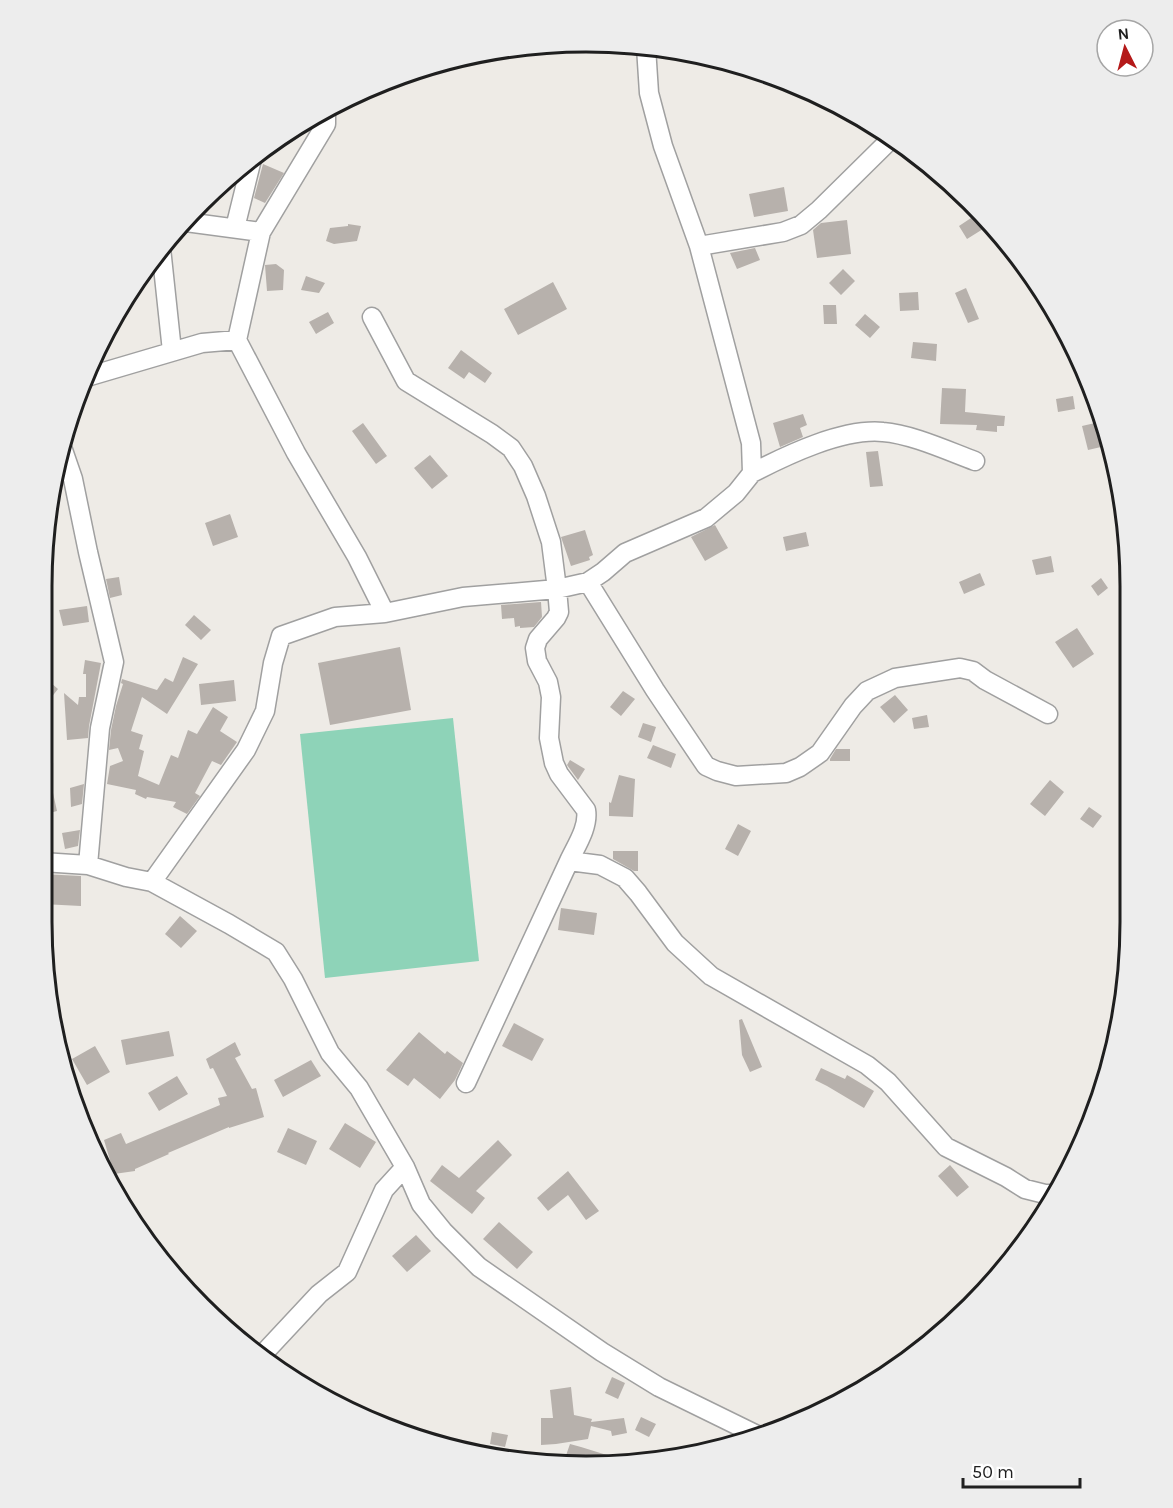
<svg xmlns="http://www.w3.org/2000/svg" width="1173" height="1508" font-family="Karla,sans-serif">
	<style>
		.pitch { fill: #8ed3b8 }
		.building { fill: #b7b1ac }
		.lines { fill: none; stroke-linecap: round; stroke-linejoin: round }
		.minor-casing { stroke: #a0a0a0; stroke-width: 21 }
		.minor { stroke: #fff; stroke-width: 18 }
		.rim { fill: none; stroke: #1f1f1f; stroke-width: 3 }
	</style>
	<rect width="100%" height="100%" fill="#eeebe6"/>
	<path class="pitch" d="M453,718l26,243 -154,17 -25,-244z"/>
	<path class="building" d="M263,164l21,9 -19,30 -11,-5z
		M784,187l4,24 -34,6 -5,-23z
		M974,216l9,13 -16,10 -8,-13z
		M847,220l4,34 -34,4 -4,-28 8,-7z
		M348,224l13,2 -4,15 -23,3 -8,-3 4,-13 18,-2z
		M755,248l5,12 -23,9 -7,-16z
		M276,264l8,6 -1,20 -16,1 -2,-26z
		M843,269l12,12 -14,14 -12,-12z
		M306,276l19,7 -6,10 -18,-3z
		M553,282l14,27 -49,26 -14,-26z
		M966,288l13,31 -11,4 -13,-30z
		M918,292l1,18 -19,1 -1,-18z
		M823,305h13l1,19h-13z
		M328,312l6,11 -18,11 -7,-12z
		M865,314l15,13 -10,11 -15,-13z
		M913,342l24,2 -1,17 -25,-3z
		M461,350l31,23 -7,10 -16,-11 -5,7 -16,-11z
		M942,388l24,1 -1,23 40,4 -1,10h-7v6l-21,-2 1,-5 -37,-1z
		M1073,396l2,13 -17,3 -2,-13z
		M803,414l4,11 -7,3 3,9 -23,10 -7,-24z
		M363,423l24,33 -11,8 -24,-33z
		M1095,423l6,24 -13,3 -6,-24z
		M878,451l5,35 -13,1 -4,-35z
		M430,455l18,21 -16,13 -18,-21z
		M230,514l8,23 -25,9 -8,-23z
		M715,525l13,23 -23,13 -14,-24z
		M585,530l8,25 -4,2 1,3 -19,6 -10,-29z
		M806,532l3,14 -23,5 -3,-14z
		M1051,556l3,16 -18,3 -4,-15z
		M980,573l5,12 -21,9 -5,-12z
		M119,577l3,18 -12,3 -4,-19z
		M1101,578l7,10 -10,8 -7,-10z
		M541,602l1,15 -8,10 -14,1v-2l-5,1 -1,-9 -12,1 -1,-14z
		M87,606l2,16 -26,4 -4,-16z
		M194,615l17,15 -10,10 -16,-15z
		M1077,628l17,26 -21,14 -18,-26z
		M400,647l11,63 -81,15 -12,-62z
		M183,657l15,7 -31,50 -25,-17 -11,34 12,4 -4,14 5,2 -6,25 21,9 12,-30 7,3 10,-28 9,4 16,-27 15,10 -8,14 17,11 -16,23 -9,-4 -17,32 5,3 -13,18 -14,-7 3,-5 -29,-5 -1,2 -11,-5 1,-4 -29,-6 3,-18 13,-5 -5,-13 -9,2 2,-20 5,-24 7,-22 -2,-1 1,-4 35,11 8,-12 8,4z
		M85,660l16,3 -12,63 -1,12 -21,2 -3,-47 14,12 1,-8h7v-23h-3z
		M43,676l15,13 -15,19z
		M234,680l2,21 -35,4 -2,-21z
		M623,691l12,8 -14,17 -11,-9z
		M895,695l13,15 -14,13 -14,-16z
		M927,715l2,12 -15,2 -2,-11z
		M643,723l13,4 -5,15 -13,-5z
		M653,745l23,9 -5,14 -24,-10z
		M836,749h14v12h-20v-2z
		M570,760l15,9 -7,11 -11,-15z
		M48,770l9,41 -15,4v-44z
		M619,775l16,4 -2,38 -24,-1v-14l2,1z
		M1050,780l14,12 -19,24 -15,-12z
		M84,784l-2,20 -11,3 -1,-19z
		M1089,807l13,9 -9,12 -13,-9z
		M738,824l13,7 -13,25 -13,-7z
		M80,830l-2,16 -13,3 -3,-16z
		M613,851h25v20h-4l-21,-12z
		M42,874l39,2v30l-39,-2z
		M561,908l36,5 -3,22 -36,-5z
		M180,916l17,15 -16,17 -16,-14z
		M742,1019l20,48 -12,5 -8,-17 -3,-35z
		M514,1023l30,16 -12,22 -30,-15z
		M169,1031l5,25 -48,9 -5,-25z
		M419,1032l26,22 2,-3 16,12 -8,17 -15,19 -26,-21 -6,8 -22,-16z
		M235,1042l6,13 -6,3 17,31 4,-1 8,29 -35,11v-1l-61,26 1,1 -34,15v2l-21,3 -10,-34 17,-7 5,11 94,-39 -2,-7 9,-2 -14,-28 -3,1 -4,-10z
		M95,1046l15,26 -23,13 -15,-26z
		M311,1060l10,16 -38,21 -9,-17z
		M821,1068l24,11 2,-4 27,16 -10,17 -37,-22 -12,-6z
		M177,1076l11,18 -29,17 -11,-18z
		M345,1123l31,19 -16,26 -31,-19z
		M288,1128l29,13 -11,24 -29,-13z
		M498,1140l14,15 -36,36 9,7 -13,16 -42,-33 12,-16 17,13z
		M950,1165l19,22 -12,10 -19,-21z
		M568,1171l31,40 -13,9 -18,-25 -20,16 -11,-13z
		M499,1222l34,30 -16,17 -34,-30z
		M416,1235l15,16 -24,21 -15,-16z
		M612,1377l13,6 -7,16 -13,-6z
		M571,1387l3,28 18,4 -1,3 33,-4 3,15 -15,3 -1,-5 -20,-5 -3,13 -32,5 -15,1v-27h12l-3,-28z
		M641,1417l15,7 -7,13 -14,-7z
		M492,1432l16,3 -3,12 -15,-3z
		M570,1444l11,3 45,14 -39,5 -14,-2 -9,-3z"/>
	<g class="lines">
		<g class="minor-casing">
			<path id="minor" d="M326,110v14l-65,108 -24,108 59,113 61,104 28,56
				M186,222l75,10
				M235,228l17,-69
				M699,246l84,-14 18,-7 18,-15 73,-72
				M161,248l11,103
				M372,317l34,64 86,53 19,14 12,18 13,30 15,46 6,47 2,23 -3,6 -18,21 -3,9 2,13 11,21 3,15 -2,41 5,25 5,11 27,36c3,17 -10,36 -17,51l-103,222
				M90,376l112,-33 35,-3
				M63,450l10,29 15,73 26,110 -14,66 -12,137
				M752,473c35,-18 91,-45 131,-41 28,2 65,19 92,29
				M588,582l67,108 51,76 11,5 19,5 50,-3 14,-6 20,-14 33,-47 14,-15 28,-13 65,-10 13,3 12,9 63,34
				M569,861l31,4 25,13 13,15 37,50 36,33 156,89 21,17 58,65 60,30 19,12 20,5h10
				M42,862l46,3 38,12 26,5 77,42 47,28 17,27 37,74 29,35 46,79 16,37 22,27 36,36 123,85 57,35 98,48
				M152,882l94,-132 19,-39 8,-48 8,-27 54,-19 50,-4 78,-16 94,-8 31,-7 15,-10 22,-19 81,-35 30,-25 16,-20 -1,-30 -52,-197 -36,-100 -14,-53 -3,-46
				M263,1354l56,-60 28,-22 37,-82 21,-23"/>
		</g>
		<use href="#minor" class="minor"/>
	</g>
	<path d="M0 0H1173V1508H0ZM586 52H586A534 534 0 0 1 1120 586V922A534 534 0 0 1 586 1456H586A534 534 0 0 1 52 922V586A534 534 0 0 1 586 52Z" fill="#ededed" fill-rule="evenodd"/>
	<path class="rim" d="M586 52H586A534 534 0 0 1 1120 586V922A534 534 0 0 1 586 1456H586A534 534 0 0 1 52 922V586A534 534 0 0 1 586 52Z"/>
	<g transform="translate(1125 48) rotate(354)"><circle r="28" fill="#ffffff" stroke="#a5a5a5" stroke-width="1.5"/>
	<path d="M0-4.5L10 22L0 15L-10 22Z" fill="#b41919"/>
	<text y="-9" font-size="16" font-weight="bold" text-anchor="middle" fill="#1f1f1f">N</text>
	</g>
	<path d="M963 1478v9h117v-9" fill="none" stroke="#1f1f1f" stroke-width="3"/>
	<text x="972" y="1478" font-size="18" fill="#1f1f1f" stroke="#ffffff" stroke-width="4.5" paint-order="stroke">50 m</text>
</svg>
